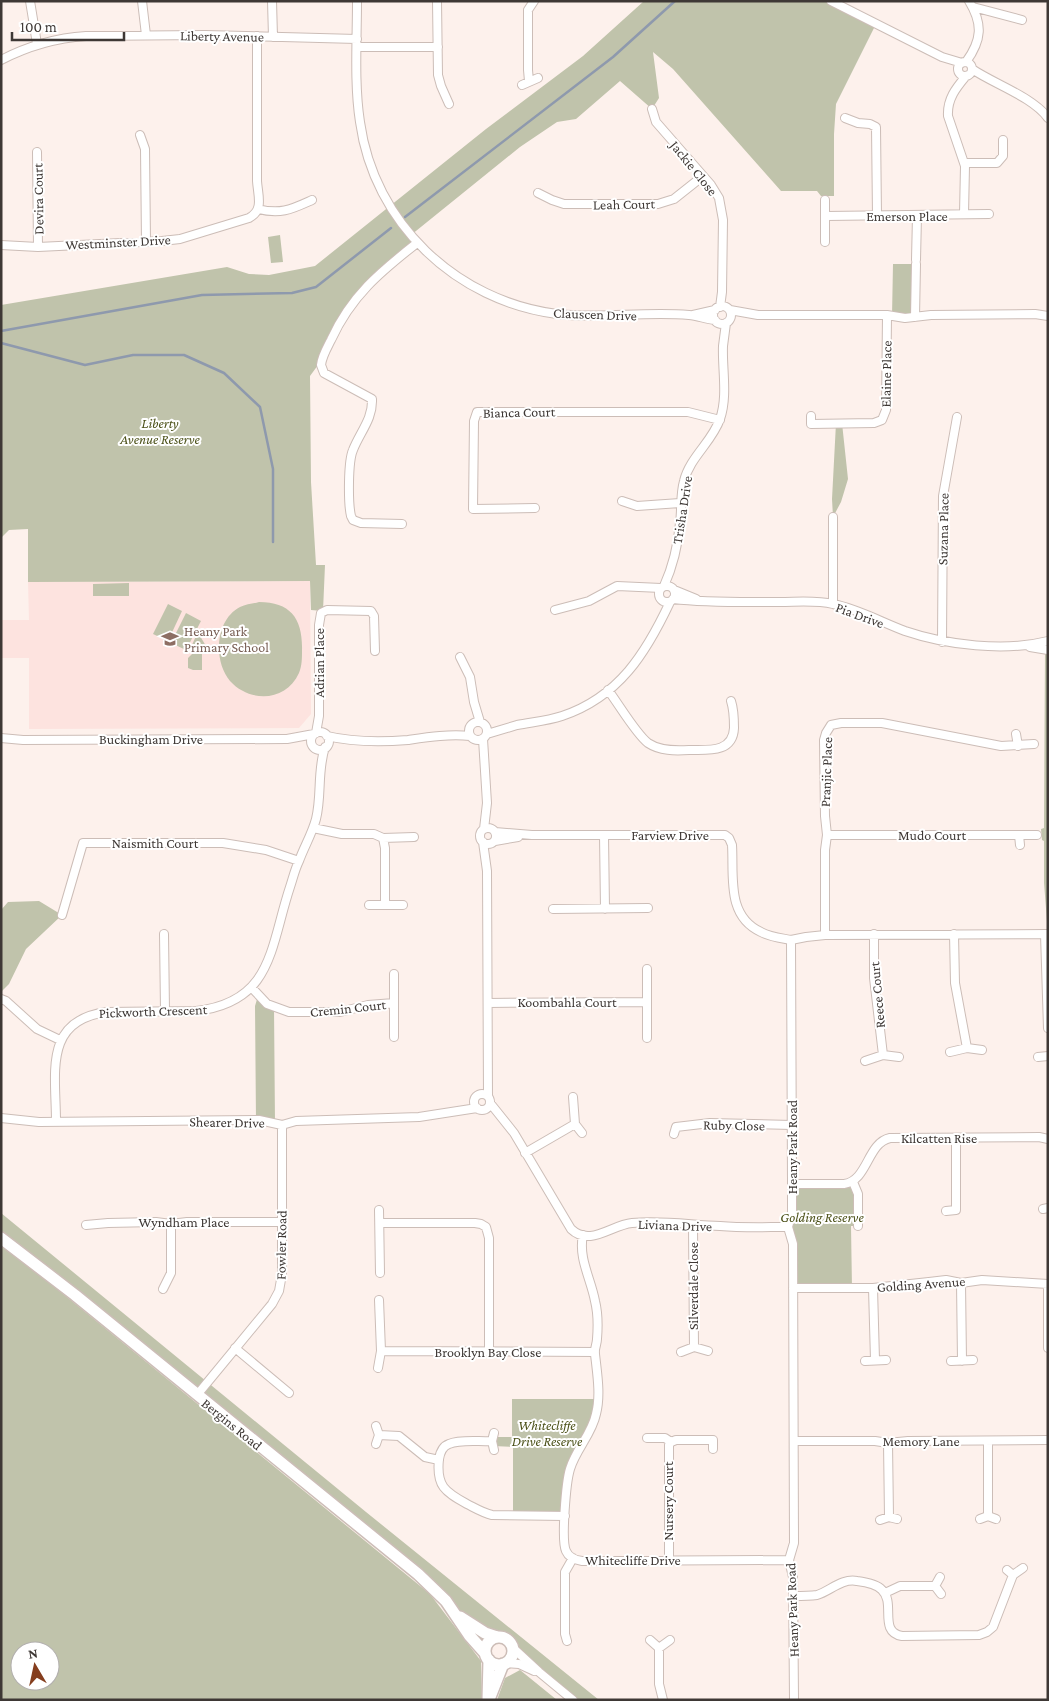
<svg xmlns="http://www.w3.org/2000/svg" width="1049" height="1701" font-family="'Crimson Pro',serif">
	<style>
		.education { fill: #fde3df }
		.green { fill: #c0c3ab; fill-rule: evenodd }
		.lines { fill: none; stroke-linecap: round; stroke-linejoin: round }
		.stream { stroke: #8e99ad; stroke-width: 2.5 }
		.street-casing { stroke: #ccbdb7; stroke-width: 10 }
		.secondary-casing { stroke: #ccbdb7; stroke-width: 14 }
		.street { stroke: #fff; stroke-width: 8 }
		.secondary { stroke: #fff; stroke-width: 11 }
		.labels { text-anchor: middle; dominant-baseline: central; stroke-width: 4; stroke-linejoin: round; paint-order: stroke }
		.street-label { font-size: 14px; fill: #3e3835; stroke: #fff }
		.park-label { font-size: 14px; font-style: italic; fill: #4c5119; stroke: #fff }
		.education-label { font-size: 14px; fill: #785e54; stroke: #fff; text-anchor: start }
	</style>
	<rect width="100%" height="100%" fill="#fdf1ec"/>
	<path class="education" d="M310,581l1,133 -12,14 -270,1v-71h-28v-38h28l-1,-38z"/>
	<path class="green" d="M644,1h187l45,23 -40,80 -2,30v62h-13l-4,-5h-36l-108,-122 -20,-17 6,46 -7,11 -32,-28 -44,38 -19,3 -37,25 -109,88 6,8 -54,46 -42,72 -11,15 1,106 5,83h9l-2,46 -12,-1 -1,-29 -282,1v-53l-19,1 -8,8v-233l226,-38 22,7 20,1 46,-9 171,-137 97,-73z
		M280,235l3,27 -12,1 -3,-26z
		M893,264h23l-1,53 -23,-1z
		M836,423h6l6,56 -7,23 -8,15 -1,-18z
		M129,583v13h-36v-12z
		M259,602c32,0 44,17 43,49 0,7 0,15 -3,22 -13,29 -49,30 -69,8 -17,-20 -15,-61 10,-74 6,-3 13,-3 19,-5z
		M168,604l14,7 -14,30 -15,-7z
		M186,613l15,8 -15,29 -15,-7z
		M196,636h4l6,10 -4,4v20h-9l-5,-2v-10l9,-9 -5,-4z
		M1045,649l3,1v284l-4,-51v-42l-2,-1 -1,-11 3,-1z
		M39,901l23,14 -36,34 -17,35 -8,8v-82l7,-8z
		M258,996l16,11 1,116 -19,-2 -1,-115z
		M853,1182l5,44h-7l1,62h-59l-4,-65 3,-39z
		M1,1213l365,299 233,188h-20l-70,-59 -4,-2 -20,-6 -484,-394z
		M1,1243l429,351 51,67 1,39h-481zM20,1651h30v30h-30z
		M512,1399h85v13l-24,48 -8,56h-52v-69l-20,-1v-9h19z
		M520,1670l37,30h-60l8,-22z"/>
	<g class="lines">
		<path class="stream" d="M405,217l208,-160 62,-56
			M1,331l201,-36 90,-2 24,-6 75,-59
			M1,343l84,22 48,-10h51l40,18 36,34 13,62v73"/>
		<g class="street-casing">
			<path id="street" d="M30,1l7,43
				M142,1l4,34
				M272,1l1,36
				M357,1c0,40 -3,82 3,121 14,101 96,179 197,192 43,5 88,-3 132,1 9,1 17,4 26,5
				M437,1l1,74 3,11 8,18
				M831,1l111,56 20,6
				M973,7l49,13
				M357,47h81
				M1,60c27,-14 55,-22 85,-24l119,-1 152,4
				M966,62c16,-22 17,-38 3,-61
				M958 69a7 7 0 1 1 14 0a7 7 0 1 1-14 0Z
				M972,69c22,15 61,28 76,49
				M529,81l-1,-11v-60l6,-9
				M522,85l16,-7
				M652,109l4,13 55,63 8,13 4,22 -1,72 -2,15
				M845,118l13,5 12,1 6,3 1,89
				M140,135l5,14 1,93
				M37,152l1,95
				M965,163h32l6,-7v-16
				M538,193l14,7 12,4h94l16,-5 29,-23
				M258,209c23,6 34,0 54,-9
				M964,214l1,-48 -17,-50c-1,-17 8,-28 18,-40
				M826,216l163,-2
				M825,242v-42
				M1,245l37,2 124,-6 18,-2 69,-21c15,-8 9,-22 8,-37v-145
				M916,260l1,-44
				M713 315a9 9 0 1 1 18 0a9 9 0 1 1-18 0Z
				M730,310l28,5h129l18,3 26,-3 104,-1 13,2
				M693,315l22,-5
				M915,317l1,-53
				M811,416v8l63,-1 8,-3 4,-10 1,-95
				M622,501l15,5 43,-3
				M535,508l-62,1 1,-88 3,-9h211l32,8
				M833,517v87
				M402,524l-41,-1 -8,-3 -2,-4c-3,-13 -3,-55 2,-66 7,-18 20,-31 19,-51l-48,-26 -3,-8c1,-9 6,-17 10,-25 20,-44 49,-68 86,-97
				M659 594a8 8 0 1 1 16 0a8 8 0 1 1-16 0Z
				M664,586c9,-20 14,-41 16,-63 2,-14 0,-28 4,-42 6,-24 28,-39 36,-62 8,-23 2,-50 3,-73 1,-8 2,-15 3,-23
				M674,590l22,9
				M673,599c36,4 71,3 107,3 17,0 36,-2 53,2 25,5 48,18 72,27 41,14 100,21 143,10
				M555,610l34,-9 28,-15 44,2
				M942,642l1,-146 14,-79
				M1030,647l18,3
				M460,657l10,20 4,25 6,20
				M608,690c10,13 28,44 40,53 12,8 27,8 41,7 19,0 44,3 45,-22 0,-10 0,-18 -3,-27
				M469 731a9 9 0 1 1 18 0a9 9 0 1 1-18 0Z
				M311 741a9 9 0 1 1 18 0a9 9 0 1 1-18 0Z
				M316,733l3,-17v-91l2,-12 6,-3 44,1 3,5 1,35
				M487,734c10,-3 20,-6 30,-9 15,-3 30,-4 45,-9 57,-19 84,-63 108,-114
				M1016,734l2,12
				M327,736c25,6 55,6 81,4 21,-3 41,-6 62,-4
				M1,738l22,2 264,-1 27,-5
				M483,739l4,64 -3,26
				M480 836a8 8 0 1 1 16 0a8 8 0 1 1-16 0Z
				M313,828l29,6h32l9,4 31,-1
				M495,832l37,3h193l4,3 3,7c2,31 -6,71 29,87 9,5 20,6 30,8
				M604,835l1,74
				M827,835h210
				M1019,835l1,10
				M383,838l2,10v56
				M495,841l23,-4
				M483,842l4,29 1,225
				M369,905h34
				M553,909l95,-1
				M62,915l21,-72h140l43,7 33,11
				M164,934l1,77
				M874,934v44l9,77
				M954,934l1,49 12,65
				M1045,934l3,94
				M825,935v-85l2,-15 -2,-19 -1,-76 2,-7 5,-8 10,-2h41l119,23 33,-2
				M791,940l1,244v28l-4,15 5,17 1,299 -5,17 4,17 1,123
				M791,940l15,-3 19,-2 223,-1
				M647,969v69
				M252,988l15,16 22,8h51l28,-7 26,-2v-29
				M1,999l5,2 31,28 23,11
				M394,1003v34
				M488,1003l159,-1
				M950,1052l17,-4 15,2
				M1038,1057l10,-1
				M865,1061l18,-6 16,2
				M474 1102a8 8 0 1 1 16 0a8 8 0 1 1-16 0Z
				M573,1097l2,27 7,9
				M490,1103l24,30 57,96c19,18 40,-4 61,-6 29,-3 59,2 88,3 23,2 46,1 68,1
				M1,1118l38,4 220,-2 23,5 14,-4 123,-4 58,-9
				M56,1122c0,-49 -13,-102 51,-110l89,-1c77,-9 74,-64 94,-124 3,-9 5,-18 9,-26 5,-14 13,-27 17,-42 6,-24 1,-48 9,-72
				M674,1134l2,-7 34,-4 82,2
				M525,1153l50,-29
				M853,1182l5,12v32
				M792,1184h52c24,-3 23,-41 46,-46l149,-1 9,2
				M1043,1209l5,-1
				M379,1210l1,63
				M946,1211l10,-1v-72
				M380,1223h95l6,1 5,3 3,11v114
				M86,1225l22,-2 48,-1 15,2 16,-2h95
				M693,1225l1,122
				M583,1235c-5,23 8,44 12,66 3,12 3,26 2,38 0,5 -3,10 -2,15 2,19 6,41 1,60 -4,20 -20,35 -26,55 -4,13 -9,71 -4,82 3,7 9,9 16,10l207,-1
				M961,1283l1,78
				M1048,1286v62
				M793,1288h80l56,-6 17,-2 15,3 21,-3 66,4
				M873,1288l2,72
				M163,1289l8,-16v-49
				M235,1348l54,45
				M381,1351l214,1
				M681,1352l13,-5 14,4
				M865,1361l21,-1
				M951,1361l22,-1
				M378,1368l3,-17 -2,-51
				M197,1395l75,-91 7,-13 3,-17v-149
				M376,1426l3,9 -3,9
				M494,1433l-2,8 2,9
				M379,1435l20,1 26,21 14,3
				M647,1438h18l6,4
				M492,1441c-11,1 -32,-2 -43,3 -6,2 -9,9 -10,15 -3,27 6,33 28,45 8,4 16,9 25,11l73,1
				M794,1441h81l13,2 20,-2 140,-1
				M888,1443l1,74
				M988,1516v-75
				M980,1519l8,-3 8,3
				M880,1520l9,-3 8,2
				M669,1560v-115l2,-3 5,-2h37v9
				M1007,1570l6,5 10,-7
				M940,1577l-5,9 6,8
				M885,1593l15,-7h35
				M793,1596c8,0 16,0 24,-1 13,-4 25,-17 40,-14 8,1 20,3 25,9 14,13 -4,42 20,46l77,-1 8,-3 6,-5 20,-52
				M650,1640l9,8 11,-8
				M567,1641l-2,-7v-62l8,-14
				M513,1648l26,24 34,28
				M659,1648v36l4,16
				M506,1663l13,1 15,7"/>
		</g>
		<g class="secondary-casing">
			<path id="secondary" d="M1,1238l74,57 343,279 28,27 23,34 16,18
				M460,1617l25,16 12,4
				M485 1651a14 14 0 1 1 28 0a14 14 0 1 1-28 0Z
				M490,1697l13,-33
				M488,1700l1,-40"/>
		</g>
		<use href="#street" class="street"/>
		<use href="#secondary" class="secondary"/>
	</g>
	<defs>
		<g id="school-bare" transform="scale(1.35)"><path d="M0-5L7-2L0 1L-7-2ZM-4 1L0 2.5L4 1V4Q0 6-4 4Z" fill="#8d6e63" stroke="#fff" stroke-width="2.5" paint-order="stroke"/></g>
	</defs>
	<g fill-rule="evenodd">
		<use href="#school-bare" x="170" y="639"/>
	</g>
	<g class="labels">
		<g class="street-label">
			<text transform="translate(222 36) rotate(1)">Liberty Avenue</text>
			<text transform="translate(694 168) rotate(51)">Jackie Close</text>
			<text transform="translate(38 199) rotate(-91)">Devira Court</text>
			<text transform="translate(624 204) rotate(-1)">Leah Court</text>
			<text x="907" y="216">Emerson Place</text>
			<text transform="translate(118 242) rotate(-3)">Westminster Drive</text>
			<text transform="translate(595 314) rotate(2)">Clauscen Drive</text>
			<text transform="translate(886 374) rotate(-89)">Elaine Place</text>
			<text transform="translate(519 412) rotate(-1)">Bianca Court</text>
			<text transform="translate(682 510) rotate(-81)">Trisha Drive</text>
			<text transform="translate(943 529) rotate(-89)">Suzana Place</text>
			<text transform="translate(860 615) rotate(20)">Pia Drive</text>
			<text transform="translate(319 663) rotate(-90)">Adrian Place</text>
			<text x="151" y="739">Buckingham Drive</text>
			<text transform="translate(826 772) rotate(-88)">Pranjic Place</text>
			<text x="670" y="835">Farview Drive</text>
			<text x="932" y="835">Mudo Court</text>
			<text x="155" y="843">Naismith Court</text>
			<text transform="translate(877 995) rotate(-95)">Reece Court</text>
			<text x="567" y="1002">Koombahla Court</text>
			<text transform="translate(348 1008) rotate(-6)">Cremin Court</text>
			<text transform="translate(153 1011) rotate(-2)">Pickworth Crescent</text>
			<text transform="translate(227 1122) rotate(1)">Shearer Drive</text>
			<text transform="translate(734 1125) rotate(1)">Ruby Close</text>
			<text x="939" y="1138">Kilcatten Rise</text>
			<text transform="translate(792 1147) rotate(-90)">Heany Park Road</text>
			<text x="184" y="1222">Wyndham Place</text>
			<text transform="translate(675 1225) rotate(2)">Liviana Drive</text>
			<text transform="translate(281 1245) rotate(-89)">Fowler Road</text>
			<text transform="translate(921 1284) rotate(-4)">Golding Avenue</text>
			<text transform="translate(693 1286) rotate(-90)">Silverdale Close</text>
			<text x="488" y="1352">Brooklyn Bay Close</text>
			<text transform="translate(232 1424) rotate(39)">Bergins Road</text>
			<text x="921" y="1441">Memory Lane</text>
			<text transform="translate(668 1501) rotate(-90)">Nursery Court</text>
			<text x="633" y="1560">Whitecliffe Drive</text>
			<text transform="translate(792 1610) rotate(-92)">Heany Park Road</text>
		</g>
		<g class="park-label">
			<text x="160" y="423">Liberty<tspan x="160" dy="16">Avenue Reserve</tspan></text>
			<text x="822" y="1217">Golding Reserve</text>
			<text x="547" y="1425">Whitecliffe<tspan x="547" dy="16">Drive Reserve</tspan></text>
		</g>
		<g class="education-label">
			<text x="184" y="631">Heany Park<tspan x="184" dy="16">Primary School</tspan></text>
		</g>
	</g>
	<rect width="1049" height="1701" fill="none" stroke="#3e3835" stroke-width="5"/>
	<g transform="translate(35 1666) rotate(351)"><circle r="24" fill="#ffffff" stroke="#b2afae"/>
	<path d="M0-4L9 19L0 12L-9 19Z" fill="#853e1e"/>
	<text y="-8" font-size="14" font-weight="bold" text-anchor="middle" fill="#3e3835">N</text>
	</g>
	<path d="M12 32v8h112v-8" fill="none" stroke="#3e3835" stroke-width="2.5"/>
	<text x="20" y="32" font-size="15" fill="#3e3835" stroke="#ffffff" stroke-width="4" paint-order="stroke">100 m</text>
</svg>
